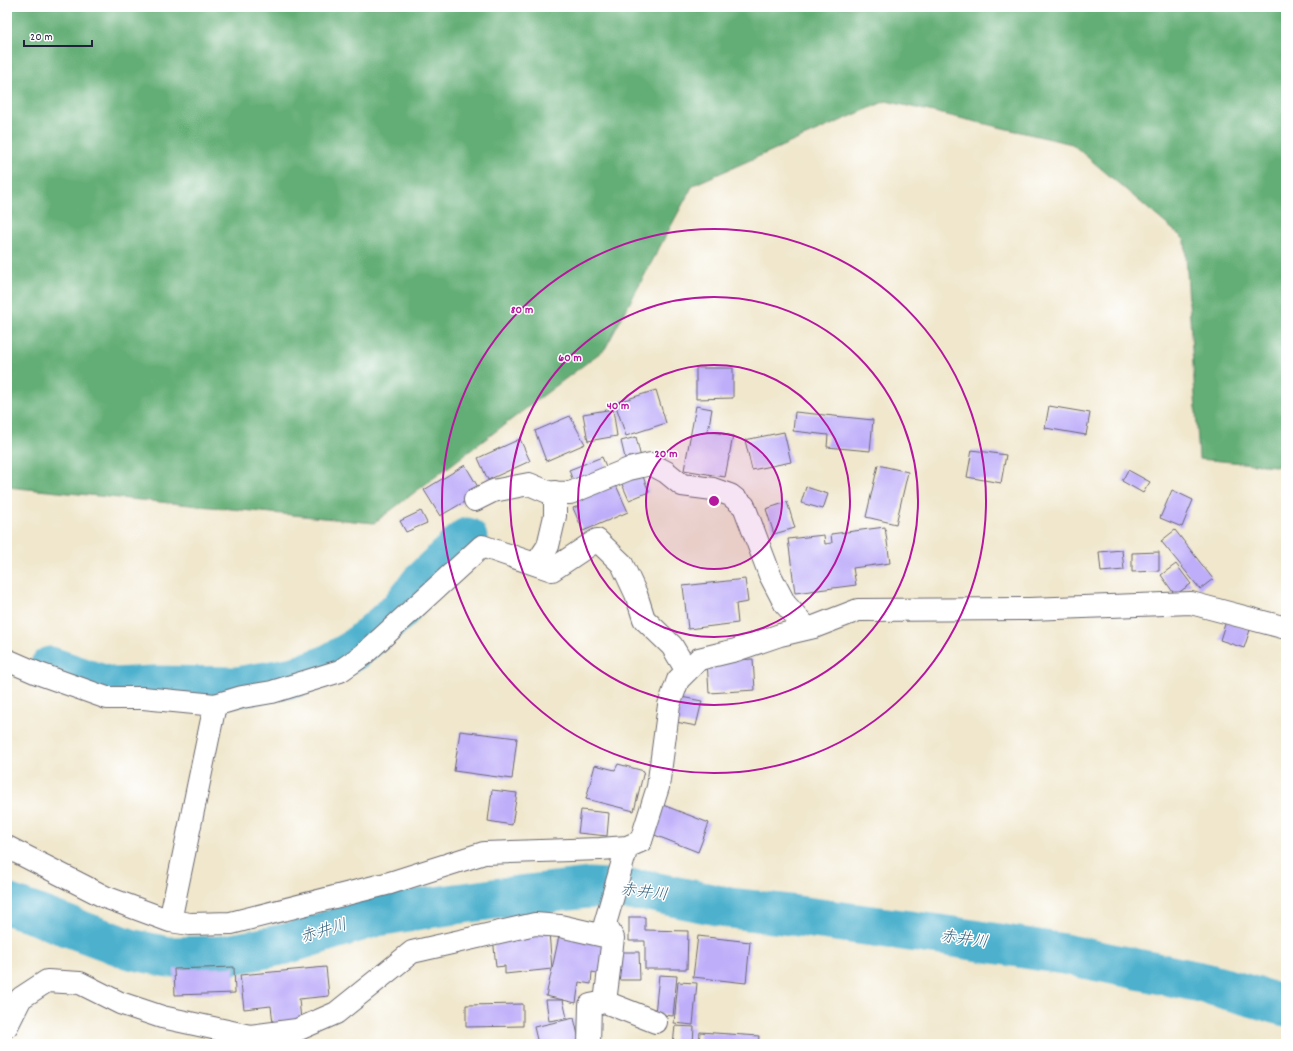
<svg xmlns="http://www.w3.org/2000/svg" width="1293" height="1051" font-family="Dekko,'Klee One',sans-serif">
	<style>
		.forest { fill: #64ae76; stroke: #436858 }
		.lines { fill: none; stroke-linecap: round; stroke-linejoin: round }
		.river { stroke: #4eb1cd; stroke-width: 41 }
		.building { fill: #beadf9 }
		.minor-casing { stroke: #6a676e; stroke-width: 24 }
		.minor { stroke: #fff; stroke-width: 22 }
		.ring { fill: none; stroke: #b5179e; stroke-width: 2 }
		.labels { text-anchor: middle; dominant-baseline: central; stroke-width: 3; stroke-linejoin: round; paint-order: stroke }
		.water-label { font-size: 16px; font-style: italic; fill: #36627d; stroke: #fff }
		.centre { fill: #b5179e; stroke: #fff; stroke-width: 2 }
		.ring-label { font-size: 12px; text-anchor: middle; font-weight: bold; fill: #b5179e; stroke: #fff; stroke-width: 3; stroke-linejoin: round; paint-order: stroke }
	</style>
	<rect width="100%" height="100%" fill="#fff"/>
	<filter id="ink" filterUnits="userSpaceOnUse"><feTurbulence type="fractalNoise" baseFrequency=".025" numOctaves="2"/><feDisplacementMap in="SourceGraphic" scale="8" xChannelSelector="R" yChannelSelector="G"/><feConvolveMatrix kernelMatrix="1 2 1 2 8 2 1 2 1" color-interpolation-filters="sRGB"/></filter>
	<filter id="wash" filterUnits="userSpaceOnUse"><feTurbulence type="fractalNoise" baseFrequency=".012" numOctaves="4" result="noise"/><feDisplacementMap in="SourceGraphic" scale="16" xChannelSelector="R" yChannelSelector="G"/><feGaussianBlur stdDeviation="0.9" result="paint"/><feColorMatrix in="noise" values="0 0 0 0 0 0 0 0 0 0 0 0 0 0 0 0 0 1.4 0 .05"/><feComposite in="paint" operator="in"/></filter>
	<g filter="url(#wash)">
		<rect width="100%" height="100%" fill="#f0e7cc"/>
		<path class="forest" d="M7,7h1279v460l-87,-8 -14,-219 -113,-96 -186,-43 -193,84 -88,164 -231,174 -367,-36z"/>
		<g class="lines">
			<path class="river" d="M50,667l62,21 42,-2 83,1 58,-10 33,-12 26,-15 45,-39 24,-31 44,-42
				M7,904l123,45 38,8 54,-1 64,-12 91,-28 50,-8 66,-9 95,-11 60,3 83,17 67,8 149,20 117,18 141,29 81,23"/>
		</g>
		<g id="blocks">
			<path class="building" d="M696,368h37v30l-37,1z
				M656,390l10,33 -40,13 -11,-33z
				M696,406l16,3 -4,22 25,5 -8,41 -41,-7z
				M1049,406l41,7 -4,22 -41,-7z
				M613,409l4,27 -29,5 -5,-27z
				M795,412l78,8 -3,31 -43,-4 1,-12 -35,-4z
				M570,416l15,28 -39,17 -11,-30z
				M784,432l7,30 -39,8 -7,-30z
				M636,437l5,21 -15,4 -5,-21z
				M520,439l10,22 -42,19 -10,-22z
				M972,450l34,5 -5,28 -34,-6z
				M602,457l6,14 -34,13 -5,-14z
				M465,465l16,27 -41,24 -16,-26z
				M878,465l30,7 -12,52 -30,-7z
				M1128,470l22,12 -7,11 -21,-12z
				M642,474l7,18 -20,8 -8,-18z
				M615,483l13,29 -45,19 -10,-23 6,-2 -3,-6z
				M806,487l22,7 -5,15 -22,-6z
				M1172,490l21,10 -11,27 -22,-9z
				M787,502l8,26 -21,6 -8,-25z
				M421,511l6,12 -21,9 -6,-11z
				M885,527l5,36 -37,5 3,17 -61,8 -7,-54 36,-4 1,9 7,-1 -1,-9z
				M1175,530l38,49 -13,10 -39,-48z
				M1122,550l2,20 -23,2 -2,-20z
				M1159,552v19l-27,1v-19z
				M1176,564l15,20 -16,11 -14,-20z
				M745,579l3,23 -12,2 2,19 -50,6 -5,-43z
				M1226,621l24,9 -6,18 -24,-8z
				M753,659l2,31 -46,3 -2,-32z
				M681,697l21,4 -6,25 -20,-4z
				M460,731l57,7 -5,41 -58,-8z
				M618,764l26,7 -10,40 -48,-12 9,-34 20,5z
				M492,790l25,3 -5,32 -24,-4z
				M663,805l46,18 -11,29 -46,-18z
				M581,810l28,3 -2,23 -29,-3z
				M629,917h16v13l43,1 -1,38h-42v-28h-16z
				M549,932l3,37 7,-33 48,9 -5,29 -10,-2 -1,12 -12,-2 -3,21 -30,-7 6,-27 -47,5v-8l-9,1 -3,-30z
				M698,936l52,6 -4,41 -53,-6z
				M616,952h23l1,28h-24z
				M234,967l1,26 -60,2 -1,-26z
				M326,967l3,29 -30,3 2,21 -28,3 -2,-17 -27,3 -4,-34z
				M659,975l18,1 -4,40 -18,-2z
				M678,982l19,1 -4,42 -19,-2z
				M546,1000h17l4,18 -18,3z
				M523,1004v22l-57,1v-22z
				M574,1018l6,26h-42l-4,-17z
				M675,1026l19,1 -1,17h-20z
				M700,1032l59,4 -1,8h-59z"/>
		</g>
	</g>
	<g filter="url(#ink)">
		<use href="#blocks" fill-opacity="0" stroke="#6a676e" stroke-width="1"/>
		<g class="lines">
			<g class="minor-casing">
				<path id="minor" d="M475,500l18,-9 36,-7 19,8 22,1 59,-24 22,-5 15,8 16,13 31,4 17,6 14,11 26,69 15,29 22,24
					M536,564l12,-18 7,-30v-24
					M7,660l30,13 70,25h36l72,7 27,-8 30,-5 68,-21 23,-16 119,-109 70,24 45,-30 25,24 14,30 8,25 28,27 15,25
					M7,847l98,50 65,24 20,3 41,-1 159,-40 94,-30 116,-4 27,-2 14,-6 17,-54 11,-82 9,-25 21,-21 37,-9 44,-15 34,-8 44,-17 171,-1 162,-6 95,25
					M170,921l45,-216
					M613,938l-8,64 51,20
					M7,1026l14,-28 26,-17 33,2 40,20 42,14 88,19 47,-6 39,-17 76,-61 123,-28 25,2 53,12 -8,-14 22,-77
					M589,1044l1,-39 15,-3"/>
			</g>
			<use href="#minor" class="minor"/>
		</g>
	</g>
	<circle cx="714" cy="501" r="68" fill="#b5179e" fill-opacity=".12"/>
	<g class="ring">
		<circle cx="714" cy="501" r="68"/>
		<circle cx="714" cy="501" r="136"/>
		<circle cx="714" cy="501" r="204"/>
		<circle cx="714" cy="501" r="272"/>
	</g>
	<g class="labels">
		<g class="water-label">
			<text transform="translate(644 893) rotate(7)">赤井川</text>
			<text transform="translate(324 932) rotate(-17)">赤井川</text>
			<text transform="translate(964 940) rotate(8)">赤井川</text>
		</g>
	</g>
	<circle cx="714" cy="501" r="6" class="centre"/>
	<g class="ring-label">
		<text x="522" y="313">80 m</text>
		<text x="570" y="361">60 m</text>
		<text x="618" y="409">40 m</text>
		<text x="666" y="457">20 m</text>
	</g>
	<rect width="1293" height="1051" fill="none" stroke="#fff" stroke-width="24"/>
	<path d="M24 40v6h68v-6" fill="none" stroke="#22223b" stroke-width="2"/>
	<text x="30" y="40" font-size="12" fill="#22223b" stroke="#ffffff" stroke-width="3" paint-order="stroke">20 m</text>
</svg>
